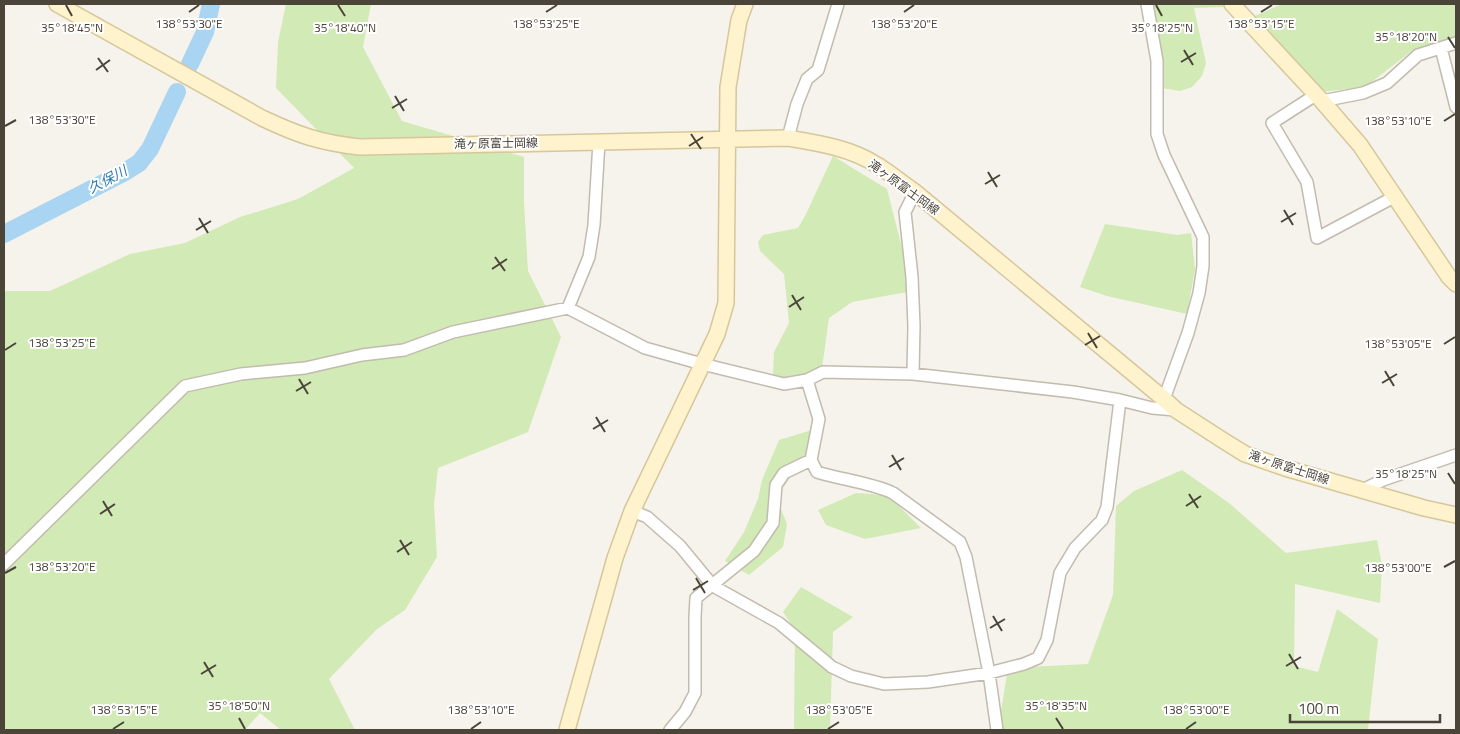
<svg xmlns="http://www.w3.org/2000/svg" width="1460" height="734" font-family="'Titillium Web','Noto Sans JP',sans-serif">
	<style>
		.green { fill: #d2eab5 }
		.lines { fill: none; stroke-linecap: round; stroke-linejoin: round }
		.river { stroke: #a9d4f2; stroke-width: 18 }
		.street-casing { stroke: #c2bbae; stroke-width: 14 }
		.secondary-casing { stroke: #d6c79b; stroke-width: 18 }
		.street { stroke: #fff; stroke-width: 11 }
		.secondary { stroke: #fff3cd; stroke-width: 15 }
		.ticks { fill: none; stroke: #4b4439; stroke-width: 2 }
		.labels { text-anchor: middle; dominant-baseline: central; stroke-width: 4; stroke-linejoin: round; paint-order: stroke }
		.street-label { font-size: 12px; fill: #4b4439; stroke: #fff }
		.water-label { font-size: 14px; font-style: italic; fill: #2e7ab2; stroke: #fff }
		.ticks-label { font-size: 12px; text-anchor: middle; fill: #4b4439; stroke: #fff; stroke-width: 4; stroke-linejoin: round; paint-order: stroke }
	</style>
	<rect width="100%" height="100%" fill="#f6f3ec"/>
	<path class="green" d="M286,4h85l-8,43 39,74 122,36v45l4,69 33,66 -33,95 -90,36 -4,37 3,52 -32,53 -28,19 -48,50 26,51h-74l-21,-17 -15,17h-241v-439h46l80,-37 55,-11 55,-26 58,-18 56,-31 -78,-80 2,-46z
		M1152,4h70l3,3 -31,1 12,55 -4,13 -10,11 -12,4 -18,-3z
		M1282,4h174v35l-43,11 -48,37 -43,5 -72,-74z
		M833,156l54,33 26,102 -61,11 -23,16 -7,50 -3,6 -38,9 -8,-9 1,-22 15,-29 -5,-49 -24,-23 -2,-9 5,-7 35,-7 8,-14z
		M1105,224l72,11 14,-2 4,36 -8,45 -80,-18 -27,-9z
		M812,430l-5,25 -31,42 11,27 -4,23 -34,28 -24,-14 19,-29 14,-33 4,-19 17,-40z
		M1182,470l47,33 57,50 91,-13 5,25 -2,38 -85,-19 -1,82 24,6 19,-63 41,30 -10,91h-370l10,-62 80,-4 25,-69 3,-89 18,-15z
		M856,493l32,2 33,33 -56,11 -39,-14 -8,-15z
		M801,587l52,30 -20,15 -3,98h-36l1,-100 -12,-18z"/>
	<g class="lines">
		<path class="river" d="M190,64l15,-32 6,-28
			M4,234l119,-61 16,-10 11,-14 27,-57"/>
		<g class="street-casing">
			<path id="street" d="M1147,4l10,57v73l7,21 39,82v29l-4,27 -11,40 -24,66
				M1441,48l15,59
				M1317,94l-45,29 35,59 10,56 77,-41
				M1322,101l41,-8 24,-10 31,-28 38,-12
				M788,138l9,-34 10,-25 11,-9 20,-66
				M568,308l21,-51 5,-32 5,-83
				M913,374l1,-48 -2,-49 -7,-65 10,-20
				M807,380l12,39 -8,41 6,12c25,8 52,10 76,21l67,49 6,15 23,116 8,57
				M1362,490l21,-10 73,-25
				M632,511l15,6 33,29 33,40 66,37 53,44 19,9 33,8 44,-2 61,-9 35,-9 14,-6 9,-18 13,-67 15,-25 27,-28 5,-13 13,-107
				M4,564l181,-178 56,-12 64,-6 57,-13 42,-5 49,-18 115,-24 77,40 57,16 82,20 23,-4 16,-8 90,2 160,18 47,8 32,8 24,2
				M670,730l15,-18 10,-19v-76l1,-19 58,-47 19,-28 3,-38 8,-12 27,-13"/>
		</g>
		<g class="secondary-casing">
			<path id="secondary" d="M57,4l205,114c36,17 59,25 98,29l428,-9c30,5 63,10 89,27 13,8 25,18 38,27l249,207 12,11 48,31 21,13 40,14 139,40 32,7
				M1232,4l90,97 38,44 89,132 7,7
				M567,730l48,-172 17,-47 85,-177 9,-31 2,-216 11,-67 6,-16"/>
		</g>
		<use href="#street" class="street"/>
		<use href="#secondary" class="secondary"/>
	</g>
	<path class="ticks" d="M66,5l6,11M338,5l7,11M1156,5l6,11M189,12l10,-7M546,12l11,-7M904,12l10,-7M1261,12l11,-7M1448,37l7,11M1184,50l9,15M98,58l10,14M1181,62l15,-9M96,70l14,-10M395,96l9,15M392,108l15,-9M1444,121l11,-7M5,126l11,-6M691,134l10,15M689,146l14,-9M988,172l9,15M985,184l15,-9M1284,210l9,15M199,218l9,15M1281,222l15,-9M196,230l15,-9M495,257l10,14M492,269l15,-10M792,295l9,15M789,307l15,-10M1088,333l9,15M1444,344l11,-7M1085,345l15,-9M5,350l11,-7M1385,371l9,15M299,379l9,15M1382,383l15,-9M296,391l15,-9M596,417l9,15M593,429l15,-9M892,455l9,15M889,467l15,-9M1448,473l7,11M1189,494l9,14M103,501l9,15M1186,506l15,-10M100,514l15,-10M400,540l9,15M397,552l15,-10M1444,567l11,-6M5,573l11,-6M696,578l9,15M693,590l15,-9M993,616l9,15M990,628l15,-9M1289,654l9,15M204,662l9,15M1286,666l15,-9M201,674l15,-9M239,718l6,11M1056,718l7,11M113,729l11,-7M471,729l10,-7M828,729l11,-7M1186,729l10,-7"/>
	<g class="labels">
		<g class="street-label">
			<text transform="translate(496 143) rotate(-1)">滝ヶ原富士岡線</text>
			<text transform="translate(904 187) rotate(36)">滝ヶ原富士岡線</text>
			<text transform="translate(1289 467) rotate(18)">滝ヶ原富士岡線</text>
		</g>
		<g class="water-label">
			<text transform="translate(107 179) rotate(-28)">久保川</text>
		</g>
	</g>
	<g class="ticks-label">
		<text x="189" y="28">138°53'30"E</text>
		<text x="546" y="28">138°53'25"E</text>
		<text x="904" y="28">138°53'20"E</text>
		<text x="1261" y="28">138°53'15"E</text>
		<text x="345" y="32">35°18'40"N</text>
		<text x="72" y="32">35°18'45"N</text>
		<text x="1162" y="32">35°18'25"N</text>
		<text x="1406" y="41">35°18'20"N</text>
		<text x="62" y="124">138°53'30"E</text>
		<text x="1398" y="125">138°53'10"E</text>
		<text x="62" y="347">138°53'25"E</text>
		<text x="1398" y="348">138°53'05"E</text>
		<text x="1406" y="478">35°18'25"N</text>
		<text x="62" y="571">138°53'20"E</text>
		<text x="1398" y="572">138°53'00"E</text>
		<text x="239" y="710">35°18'50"N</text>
		<text x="1056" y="710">35°18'35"N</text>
		<text x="124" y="714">138°53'15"E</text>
		<text x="481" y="714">138°53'10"E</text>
		<text x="839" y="714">138°53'05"E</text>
		<text x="1196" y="714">138°53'00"E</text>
	</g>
	<rect width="1460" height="734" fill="none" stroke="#4b4439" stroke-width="10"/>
	<path d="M1290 714v8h150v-8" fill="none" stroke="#4b4439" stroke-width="2.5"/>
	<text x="1298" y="714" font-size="15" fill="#4b4439" stroke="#ffffff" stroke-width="4" paint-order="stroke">100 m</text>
</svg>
